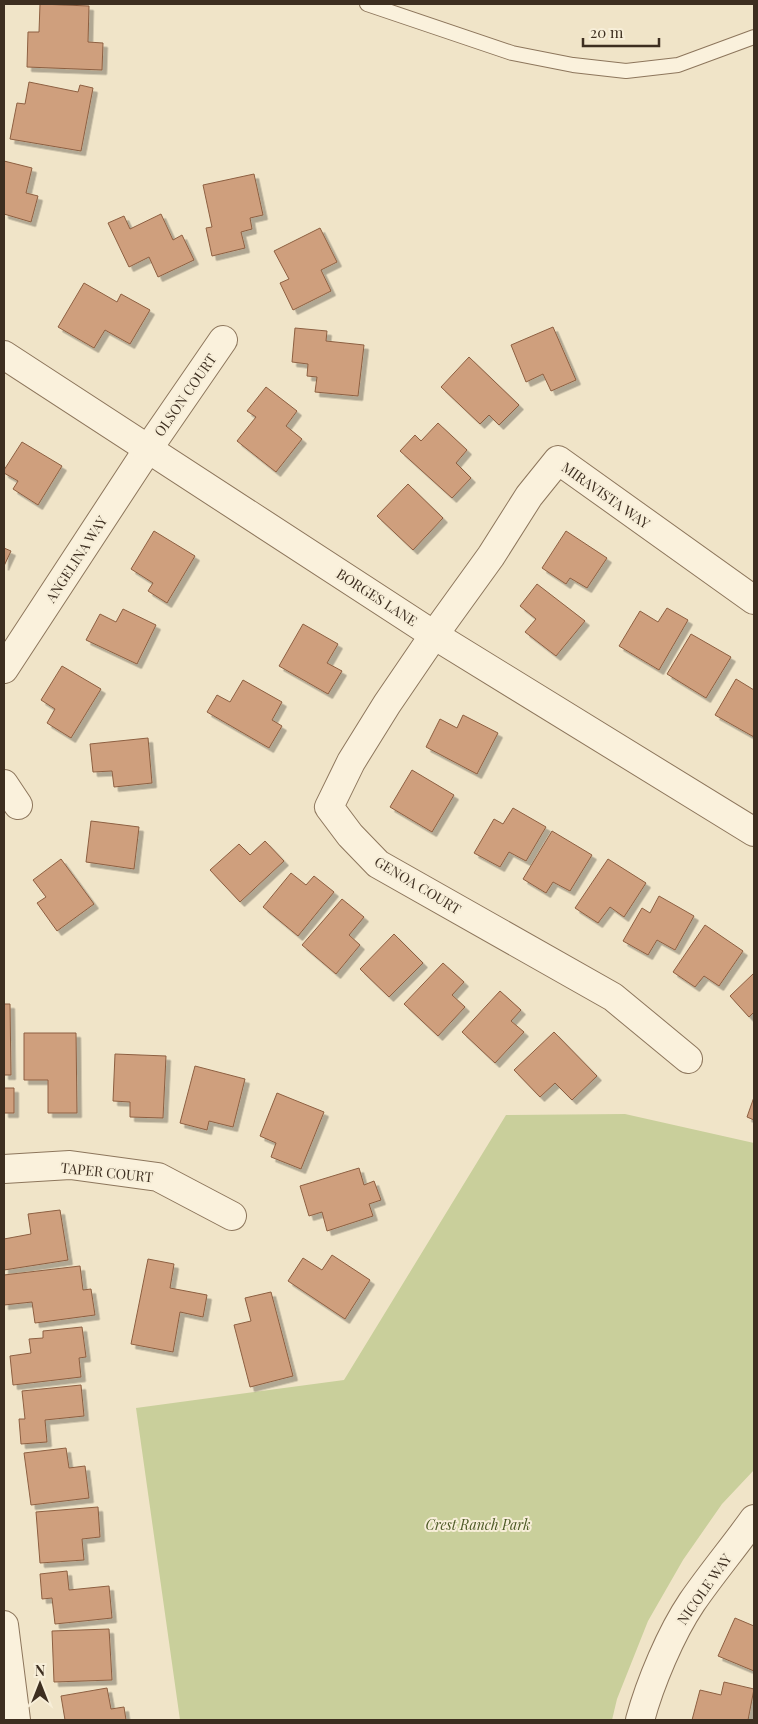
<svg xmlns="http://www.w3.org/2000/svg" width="758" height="1724" font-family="'Playfair Display',serif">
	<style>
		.green { fill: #c9cf9b }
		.building { fill: #cf9f7d; stroke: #8d5f41; filter: url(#shadow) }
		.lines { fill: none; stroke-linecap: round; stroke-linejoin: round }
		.service-casing { stroke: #8d765c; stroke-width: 16 }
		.minor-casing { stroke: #8d765c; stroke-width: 30 }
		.tertiary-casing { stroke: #8d765c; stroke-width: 30 }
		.service { stroke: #faf1dc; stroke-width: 14 }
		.minor { stroke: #faf1dc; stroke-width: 28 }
		.tertiary { stroke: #faf1dc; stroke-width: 28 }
		.labels { text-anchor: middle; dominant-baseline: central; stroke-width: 4; stroke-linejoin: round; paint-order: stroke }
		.street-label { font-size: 14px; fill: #3d2e20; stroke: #f7eed8 }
		.park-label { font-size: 14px; font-style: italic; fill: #4d5a26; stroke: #f7eed8 }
	</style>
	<defs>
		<filter id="shadow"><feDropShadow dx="4.5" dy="4.5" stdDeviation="0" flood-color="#0004"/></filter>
	</defs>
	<rect width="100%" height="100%" fill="#f0e4c8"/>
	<path class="green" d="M625,1114l129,29v327l-32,34 -39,56 -35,61 -31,78 -5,21h-432l-44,-312 208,-28 162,-265z"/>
	<path class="building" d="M40,4l49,2 -1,36 15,1 -1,27 -75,-3 1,-35h11z
		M29,82l49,10 2,-7 13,3 -12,63 -71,-12 7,-36 8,1z
		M4,161l28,7 -6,25 12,3 -7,26 -27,-8z
		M254,174l9,41 -13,3 2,11 -11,3 4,16 -33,8 -6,-28 6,-1 -9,-42z
		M161,214l12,26 9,-5 12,25 -36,17 -9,-20 -20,10 -21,-44 16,-7 6,13z
		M320,228l17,34 -16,8 10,21 -38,19 -13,-27 9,-4 -15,-28z
		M84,283l33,19 4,-8 29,16 -20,34 -25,-14 -11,18 -36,-21z
		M553,327l23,53 -25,11 -8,-17 -17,8 -15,-37z
		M295,328l32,3 -1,10 38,4 -6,51 -43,-4 2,-15 -10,-1 1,-12 -16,-2z
		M469,357l50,48 -20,20 -10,-10 -9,9 -39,-37z
		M266,387l31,24 -11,15 16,13 -26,33 -39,-31 19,-24 -9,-6z
		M438,423l29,27 -11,13 15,15 -19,20 -52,-47 15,-16 6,6z
		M22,442l40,24 -24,39 -25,-16 5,-8 -14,-8v-3z
		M408,484l35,34 -30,32 -36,-34z
		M154,531l41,25 -28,47 -19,-12 5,-8 -22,-14z
		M566,531l41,27 -20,30 -17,-10 -4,6 -24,-16z
		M4,548l7,3 -7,15z
		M537,584l48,37 -29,35 -31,-24 11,-13 -16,-13z
		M667,608l21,12 -29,50 -40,-24 21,-35 18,11z
		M123,609l33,16 -19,39 -51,-24 14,-26 16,8z
		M303,624l35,20 -11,19 15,8 -14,23 -49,-28z
		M691,634l40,23 -25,41 -39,-24z
		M62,666l39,23 -30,49 -24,-15 8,-14 -14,-9z
		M736,679l18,11v47l-39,-22z
		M243,680l39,22 -10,18 10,6 -13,22 -62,-36 10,-17 13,7z
		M463,715l35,18 -21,41 -51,-27 14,-28 17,9z
		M148,738l4,45 -38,4 -2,-16 -19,1 -3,-28z
		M412,770l42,25 -22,37 -42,-25z
		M513,808l33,19 -20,34 -17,-9 -9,15 -26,-14 20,-34 9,5z
		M91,821l48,6 -5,42 -48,-7z
		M552,831l40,24 -22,36 -17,-9 -7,11 -23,-14z
		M265,841l19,20 -44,41 -30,-32 29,-26 11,11z
		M61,859l33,45 -37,27 -20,-28 9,-6 -13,-17z
		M608,859l38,24 -22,34 -14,-10 -12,16 -23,-15z
		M291,873l15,12 8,-9 20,16 -36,44 -35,-29z
		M659,896l35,20 -19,34 -18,-10 -9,15 -25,-14 19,-33 8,5z
		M342,899l22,18 -15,18 11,10 -24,29 -34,-29z
		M705,925l38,26 -24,35 -15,-10 -9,11 -22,-15z
		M394,934l29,29 -34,34 -29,-28z
		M443,963l21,19 -12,13 13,12 -27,29 -34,-32z
		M754,973v39l-5,5 -19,-21z
		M500,991l21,19 -10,11 13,11 -29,31 -33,-31z
		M4,1004h6l1,71h-7z
		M554,1032l43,44 -25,24 -17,-17 -15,14 -26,-27z
		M24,1033h52l1,80h-29v-33h-24z
		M115,1054l51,2 -3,62 -33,-1v-15l-17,-1z
		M195,1066l50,13 -12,48 -24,-6 -2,9 -27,-7z
		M4,1088h10v25h-10z
		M277,1093l47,19 -23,57 -30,-12 5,-14 -16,-7z
		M754,1097v23l-7,-3z
		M359,1168l5,17 10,-4 7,19 -12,4 4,12 -46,15 -5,-19 -13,4 -9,-30z
		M60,1210l8,50 -64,10v-31l27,-5 -3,-20z
		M332,1255l38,25 -25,39 -57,-38 15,-23 19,12z
		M148,1259l26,5 -4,24 37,7 -4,22 -23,-5 -7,40 -42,-8z
		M80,1266l3,24 8,-1 4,26 -60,8 -3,-21 -28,3v-30z
		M271,1292l22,84 -43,11 -16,-62 17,-4 -6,-23z
		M82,1327l4,30 -7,1 2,19 -68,8 -3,-29 21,-3 -2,-14 14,-1v-7z
		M81,1385l3,31 -39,4 2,22 -26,2 -2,-25h6l-3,-28z
		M66,1448l3,20 16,-2 4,32 -58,7 -7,-52z
		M98,1507l2,30 -18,2 2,21 -44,3 -4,-51z
		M67,1571l2,19 40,-4 3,32 -57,6 -3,-26 -10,1 -2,-25z
		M735,1618l19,8v45l-36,-15z
		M109,1629l3,51 -58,2 -2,-51z
		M724,1682l30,7 -6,31h-56l8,-30 21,5z
		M107,1688l4,21 13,-2 2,13h-61l-4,-24z"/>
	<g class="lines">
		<g class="service-casing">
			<path id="service" d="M367,4l145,49 61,12 53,6 52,-6 76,-28"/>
		</g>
		<g class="minor-casing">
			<path id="minor" d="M4,669l144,-220 75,-109
				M4,784l14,21
				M688,1059l-75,-62 -235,-133 -28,-29 -21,-28 22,-45 36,-58 47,-69 57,-79 38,-60 29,-36 196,140
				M4,1169l66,-4 88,12 74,39
				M4,1625l12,95
				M640,1720c10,-37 31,-87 52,-118 20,-29 42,-55 62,-83"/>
		</g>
		<g class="tertiary-casing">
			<path id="tertiary" d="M4,355l430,280 320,197"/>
		</g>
		<use href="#service" class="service"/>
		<use href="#minor" class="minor"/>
		<use href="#tertiary" class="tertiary"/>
	</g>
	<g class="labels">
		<g class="street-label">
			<text transform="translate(185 395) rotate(-55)">OLSON COURT</text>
			<text transform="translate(606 495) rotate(35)">MIRAVISTA WAY</text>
			<text transform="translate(76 559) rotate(-57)">ANGELINA WAY</text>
			<text transform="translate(377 597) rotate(33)">BORGES LANE</text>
			<text transform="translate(418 885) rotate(31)">GENOA COURT</text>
			<text transform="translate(107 1172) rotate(6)">TAPER COURT</text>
			<text transform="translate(704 1589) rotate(-55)">NICOLE WAY</text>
		</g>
		<g class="park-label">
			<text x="478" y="1524">Crest Ranch Park</text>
		</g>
	</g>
	<rect width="758" height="1724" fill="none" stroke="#3d2e20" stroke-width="10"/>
	<g transform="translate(40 1684)" stroke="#f7eed8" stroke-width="4" paint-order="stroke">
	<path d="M0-4L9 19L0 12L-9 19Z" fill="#3d2e20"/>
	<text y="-8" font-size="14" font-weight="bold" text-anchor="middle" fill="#3d2e20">N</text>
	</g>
	<path d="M583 38v8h76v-8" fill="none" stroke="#3d2e20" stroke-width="2.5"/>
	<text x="590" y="38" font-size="15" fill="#3d2e20" stroke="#f7eed8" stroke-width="4" paint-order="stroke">20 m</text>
</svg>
